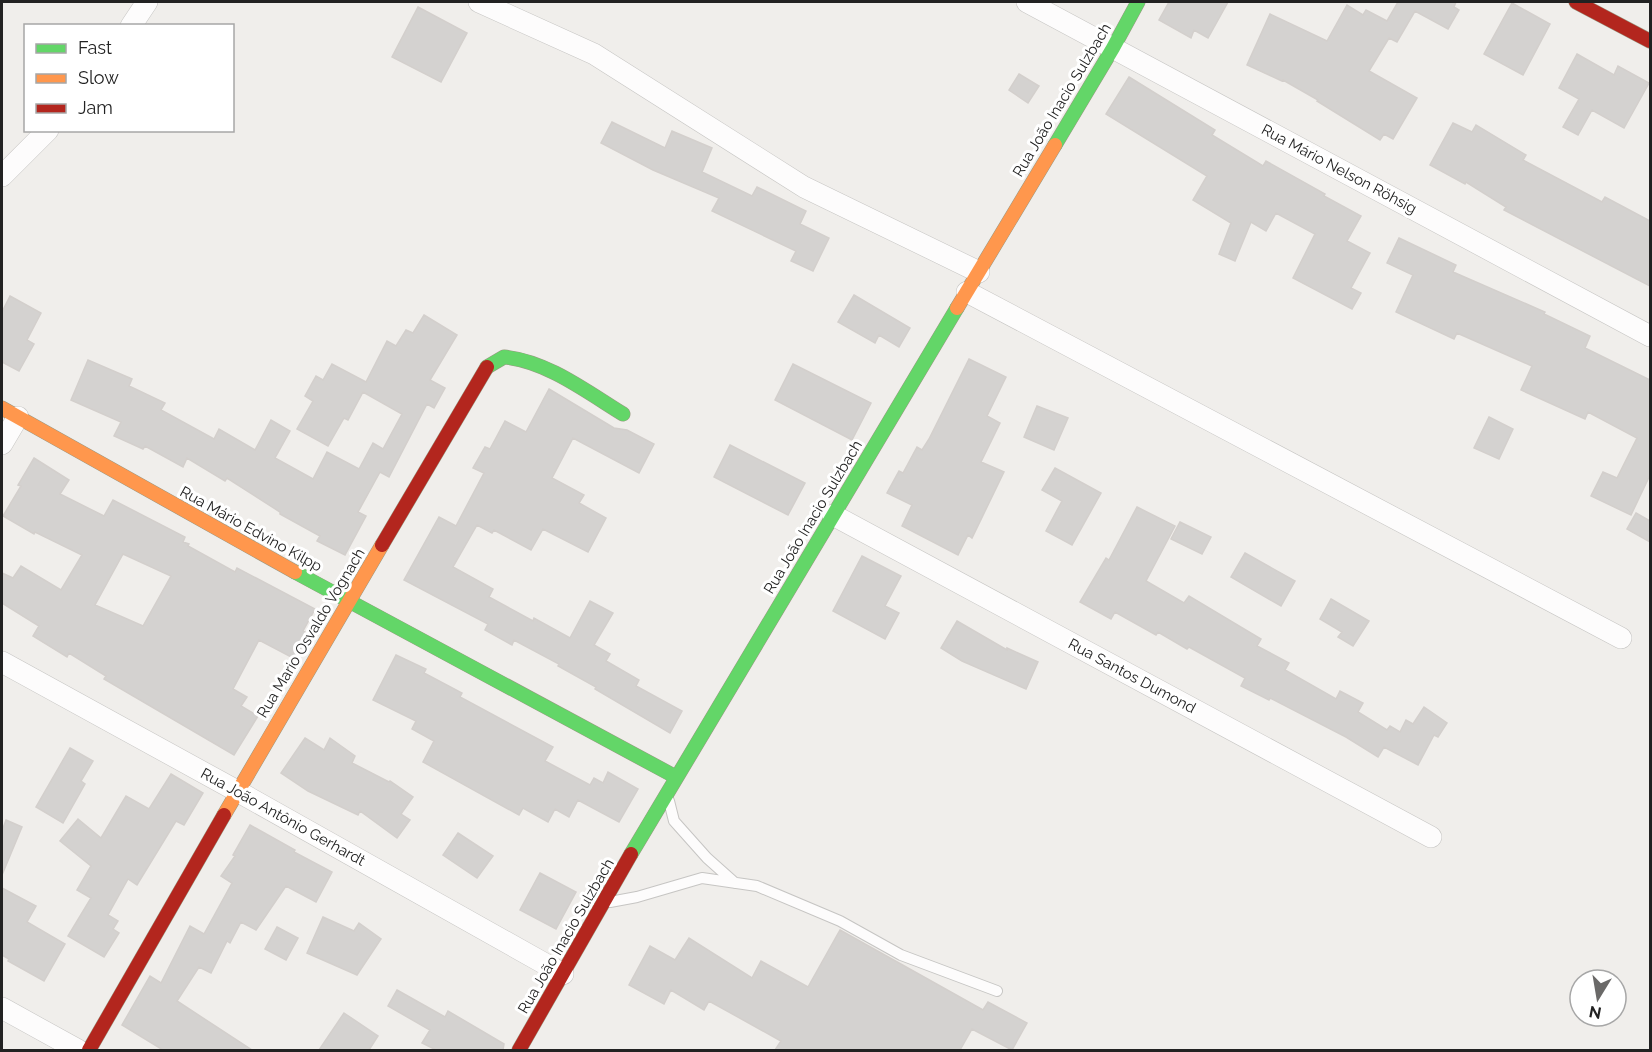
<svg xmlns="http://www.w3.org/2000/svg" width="1652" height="1052" font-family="Raleway,sans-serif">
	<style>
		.building { fill: #d4d2d0; stroke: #d3cfcc; stroke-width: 1.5; fill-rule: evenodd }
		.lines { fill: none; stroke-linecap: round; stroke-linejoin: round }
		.lane-casing { stroke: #c6c5c3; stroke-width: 12 }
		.street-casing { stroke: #c6c5c3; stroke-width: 22 }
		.fast-casing { stroke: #9a9983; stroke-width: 15 }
		.slow-casing { stroke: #9a9983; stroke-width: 15 }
		.jam-casing { stroke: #9a9983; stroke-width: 15 }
		.lane { stroke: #fdfcfc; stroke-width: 10 }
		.street { stroke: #fdfcfc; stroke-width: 21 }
		.fast { stroke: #63d668; stroke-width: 14 }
		.slow { stroke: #ff974d; stroke-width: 14 }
		.jam { stroke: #b3261e; stroke-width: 14 }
		.labels { text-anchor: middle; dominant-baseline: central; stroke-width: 6; stroke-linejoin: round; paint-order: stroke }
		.street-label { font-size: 15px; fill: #222; stroke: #fff }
	</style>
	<rect width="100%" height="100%" fill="#f0eeeb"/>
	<path class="building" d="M1169,2h59l-20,36 -14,-8 -3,8 -32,-18z
		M1398,2h58l-2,5 5,3 -11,19 -33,-18 -18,31 -8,-4 -20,33 48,27 -24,41 -9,-5 -4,6 -63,-39 1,-1 -35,-20 -1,1 -35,-16 23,-51 57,27 20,-36 16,10 3,-5 21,11z
		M1512,3l38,21 -27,51 -39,-21z
		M418,7l49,26 -26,49 -49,-25z
		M1577,54l37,21 4,-9 31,17 -25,45 -32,-18 -14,25 -15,-8 16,-28 -20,-11z
		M1019,74l20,12 -11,17 -19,-13z
		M1129,77l86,53 -3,5 51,31 3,-5 59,33 -1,2 37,20 -14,25 23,12 -19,35 10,5 -9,16 -59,-31 22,-44 -39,-21 -10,18 -15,-9 -16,39 -16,-7 12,-31 -38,-23 14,-24 -101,-62z
		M612,122l53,26 7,-17 40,17 -10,24 50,24 5,-9 49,24 -6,13 29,14 -16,33 -22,-10 5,-10 -84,-40 7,-13 -66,-28 -52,-27z
		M1453,123l19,9 4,-7 50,30 -3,5 79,42 3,-5 45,24v65l-146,-76 2,-3 -40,-25 -1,2 -35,-19z
		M1399,238l57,27 -3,7 92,40 -1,2 46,22 -5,12 65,32v95l-19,40 -40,-19 12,-24 14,6 20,-40 -49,-26 -3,7 -64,-29 11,-24 -75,-33 -3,6 -58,-27 17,-37 -26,-12z
		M854,295l56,33 -11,19 -20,-12 -4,8 -37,-21z
		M10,296l31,17 -14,27 7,4 -15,27 -17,-9v-50z
		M424,315l33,20 -27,45 15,8 -11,20 -7,-4 -38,73 -9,-5 -22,40 8,4 -21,39 -28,-14 3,-5 -40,-22v-2l-53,-34 -2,3 -38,-23 -4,9 -38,-21 -2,3 -29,-13 7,-14 -50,-22 17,-40 44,19 -3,7 36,17 -4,7 53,29 5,-10 36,21 16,-30 19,11 -15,27 38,21 14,-27 32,17 14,-26 10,6 19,-35 -39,-22 -15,28 -4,-2 -16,28 -31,-17 16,-28 -8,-5 11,-20 7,4 9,-16 34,18 21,-41 9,5 10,-16 7,3z
		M969,359l37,18 -19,39 13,7 -19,39 23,10 -32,66 -4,-3 -10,20 -56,-29 10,-21 -25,-12 12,-22 4,2 14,-26 5,3 7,-11z
		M793,364l78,39 -19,37 -77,-40z
		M549,389l65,39 13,2 27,14 -15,29 -66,-35 -21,40 32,17 -5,8 27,15 -18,34 -45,-23 -12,21 -37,-20 -2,3 -15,-8 -24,42 40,22 -4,8 44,24 1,-3 36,20 20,-37 23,12 -19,32 16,9 -4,7 33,19 -3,6 46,25 -12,22 -75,-44 1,-2 -38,-21 1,-2 -45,-24 -2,5 -27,-15 3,-6 -84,-44 35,-63 17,9 28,-53 -11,-5 12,-21 5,2 15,-28 21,11z
		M1037,406l31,12 -14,32 -30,-13z
		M1489,417l24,12 -14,30 -25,-11z
		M730,445l75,38 -17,32 -74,-38z
		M34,458l35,22 -9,14 44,22 9,-16 72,37 -2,5 6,2 -1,2 47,26 2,-4 78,41 -12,22 5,3 -13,25 -36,-19 -26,49 14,8 -6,9 17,10 -24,39 -130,-76 2,-3 -37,-23 -2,4 -34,-21 6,-10 -37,-23v-30l11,5 8,-12 40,24 21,-35 -47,-23 -1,2 -31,-18 18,-30 -3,-1zM123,554l48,22 -28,50 -48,-21z
		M1055,468l46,25 -29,52 -26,-14 16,-30 -20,-11z
		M1137,507l38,19 -29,55 38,22 5,-7 72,43 -4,7 32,17 -4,7 51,29 4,-8 23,12 -5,9 29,18 3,-4 10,6 6,-12 7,4 11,-17 23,16 -9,14 -4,-2 -16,30 -34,-18 -6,10 -32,-20 -76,-39 -1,2 -28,-14 4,-8 -56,-31 -2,2 -29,-17 -2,3 -41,-23 -4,7 -31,-17 26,-44 3,2z
		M1636,513l14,8v21l-23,-13z
		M1180,522l31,15 -9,17 -31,-15z
		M1245,553l50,28 -14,25 -50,-29z
		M862,556l39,20 -16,30 14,7 -14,26 -52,-28z
		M1331,599l38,22 -16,25 -15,-9 4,-5 -22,-13z
		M957,621l50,29v-2l31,14 -12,27 -64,-28 -21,-13z
		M396,655l30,14 -2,4 38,20 -2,4 93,50 -8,14 45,24 4,-7 9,5 5,-11 30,17 -19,33 -41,-22 -9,17 -14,-8 -7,13 -25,-14 -4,7 -96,-53 11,-21 -22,-12 4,-8 -43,-21z
		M305,738l19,12 6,-12 25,18 -3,7 37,19 1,-1 23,16 -12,17 9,6 -13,18 -37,-27 -2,4 -50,-24 -27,-18z
		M70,748l23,13 -12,20 4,3 -22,39 -27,-16z
		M171,774l32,19 -19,32 -8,-4 -39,64 -9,-6 -20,36 10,6 -5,8 6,4 -15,24 -36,-21 23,-38 -14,-8 14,-24 -31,-25 18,-22 23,19 25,-42 23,13z
		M6,820l16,7 -20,48v-44z
		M250,825l45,25 -1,2 38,20 -16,30 -30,-16 -30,44 -15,-8 -11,21 -3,-2 -16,32 -12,-6 -22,34 75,49h-89l-41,-25 28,-49 11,7 29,-57 14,8 28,-51 -11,-7 14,-20 -2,-1z
		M458,833l35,23 -16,22 -34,-23z
		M540,873l36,19 -20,37 -36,-19z
		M2,888l34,18 -9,16 38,22 -21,37 -36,-20 1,-2 -7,-4z
		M323,917l31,14 5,-8 22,16 -24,36 -50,-22z
		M277,927l21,11 -12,22 -21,-11z
		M840,930l143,80 5,-8 39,21 -15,27 -40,-21 -12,21h-185l6,-9 -72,-40 -5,9 -33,-20 -7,14 -35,-19 21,-39 25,14 14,-22 63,40 9,-17 47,26z
		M397,990l48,27 3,-6 56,33 -1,6h-67l-14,-7 8,-13 -42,-24z
		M344,1013l34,23 -9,14h-50z"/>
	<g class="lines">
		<g class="lane-casing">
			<path id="lane" d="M669,801l5,20 33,37 28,25
				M610,902l27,-5 65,-19 55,8 83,35 61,34 96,36"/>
		</g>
		<g class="street-casing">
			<path id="street" d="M479,2l115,52 210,133 175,85
				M1027,2l623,334
				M131,26l16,-24
				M2,176l46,-46
				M967,292l654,346
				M2,444l16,-27
				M833,515l598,322
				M2,662l235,129 326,183
				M2,1008l76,42"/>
		</g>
		<g class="fast-casing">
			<path id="fast" d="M1055,145l58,-97 25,-46
				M487,367l17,-10c43,4 83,35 119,57
				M295,572l381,205
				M631,854l326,-546"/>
		</g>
		<g class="slow-casing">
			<path id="slow" d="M957,308l98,-163
				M2,408l293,164
				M224,815l158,-270"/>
		</g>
		<g class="jam-casing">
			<path id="jam" d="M1576,2l74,39
				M382,545l105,-178
				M89,1050l135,-235
				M519,1050l112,-196"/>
		</g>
		<use href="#lane" class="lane"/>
		<use href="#street" class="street"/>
		<use href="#fast" class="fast"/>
		<use href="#slow" class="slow"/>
		<use href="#jam" class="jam"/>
	</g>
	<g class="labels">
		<g class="street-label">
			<text transform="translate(1062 100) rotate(-59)">Rua João Inacio Sulzbach</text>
			<text transform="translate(1339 169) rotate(28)">Rua Mário Nelson Röhsig</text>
			<text transform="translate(813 517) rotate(-59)">Rua João Inacio Sulzbach</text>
			<text transform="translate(251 529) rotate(29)">Rua Mário Edvino Kilpp</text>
			<text transform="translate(311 633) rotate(-59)">Rua Mario Osvaldo Vognach</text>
			<text transform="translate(1132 676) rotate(28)">Rua Santos Dumond</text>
			<text transform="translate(283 817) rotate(29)">Rua João Antônio Gerhardt</text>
			<text transform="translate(566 936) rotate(-60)">Rua João Inacio Sulzbach</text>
		</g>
	</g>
	<rect width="1652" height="1052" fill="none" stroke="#222222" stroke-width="6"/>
	<rect x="24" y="24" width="210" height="108" fill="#ffffff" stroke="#a7a7a7" stroke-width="1.5"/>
	<rect x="36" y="44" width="30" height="9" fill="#63d668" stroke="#a7a7a7" stroke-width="1.5"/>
	<text x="78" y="54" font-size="18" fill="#222222">Fast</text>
	<rect x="36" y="74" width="30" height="9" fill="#ff974d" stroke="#a7a7a7" stroke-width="1.5"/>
	<text x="78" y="84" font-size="18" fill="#222222">Slow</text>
	<rect x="36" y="104" width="30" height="9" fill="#b3261e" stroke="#a7a7a7" stroke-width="1.5"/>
	<text x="78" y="114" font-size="18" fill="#222222">Jam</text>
	<g transform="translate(1598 998) rotate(191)"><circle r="28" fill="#ffffff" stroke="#a7a7a7" stroke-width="1.5"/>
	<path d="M0-4.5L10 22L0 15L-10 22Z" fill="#6a6968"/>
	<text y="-9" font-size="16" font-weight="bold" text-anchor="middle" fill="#222222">N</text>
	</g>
</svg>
